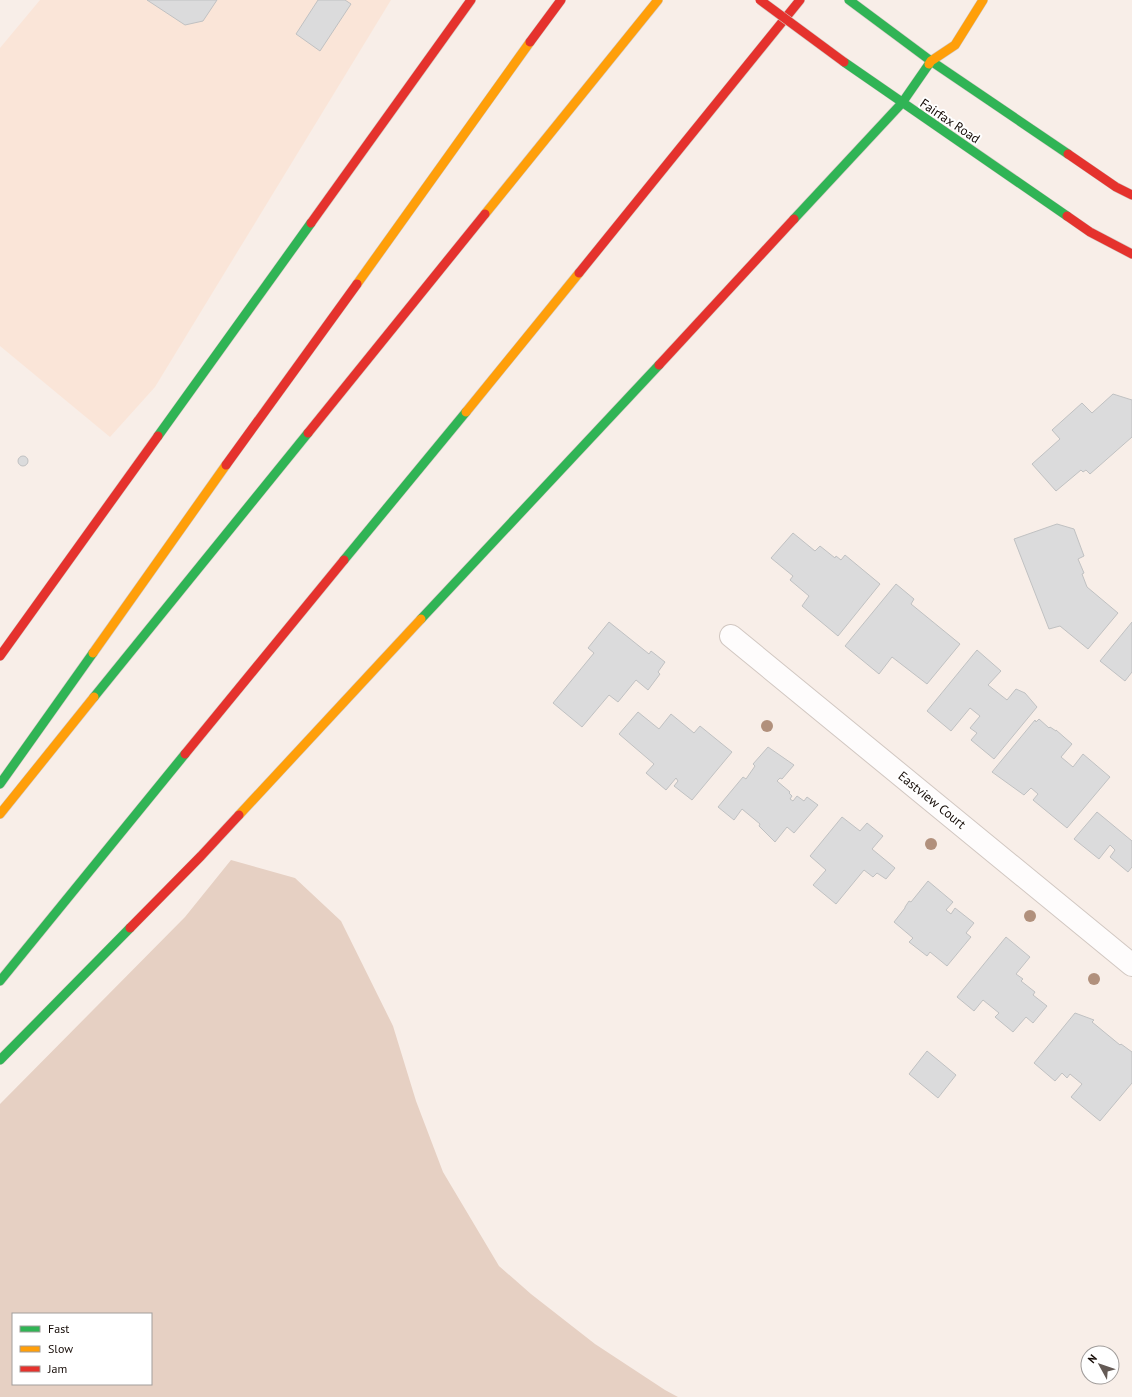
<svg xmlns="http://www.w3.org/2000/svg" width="1132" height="1397" font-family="'PT Sans',sans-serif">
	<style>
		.built { fill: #fae5d8 }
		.green { fill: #e6d0c3; fill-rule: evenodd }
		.building { fill: #dbdbdc; stroke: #c0c1c2 }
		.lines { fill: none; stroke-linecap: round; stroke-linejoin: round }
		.street-casing { stroke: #d1c7c1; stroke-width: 24 }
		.fast-casing { stroke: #d1c7c1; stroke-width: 10 }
		.slow-casing { stroke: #d1c7c1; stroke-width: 10 }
		.jam-casing { stroke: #d1c7c1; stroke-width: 10 }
		.street { stroke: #fefcfc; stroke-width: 22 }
		.fast { stroke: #30b455; stroke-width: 9 }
		.slow { stroke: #ff9f0a; stroke-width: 9 }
		.jam { stroke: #e5322d; stroke-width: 9 }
		.jam-bridge-casing { stroke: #d1c7c1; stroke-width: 10; stroke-linecap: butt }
		.jam-bridge { stroke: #e5322d; stroke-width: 9 }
		.tree { fill: #b1907c }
		.labels { text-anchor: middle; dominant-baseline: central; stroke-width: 4; stroke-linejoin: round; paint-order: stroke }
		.street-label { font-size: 13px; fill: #150b06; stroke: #fff }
	</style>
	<rect width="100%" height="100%" fill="#f8eee8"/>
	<path class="built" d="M40,0h351l-236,387 -45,50 -110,-91v-298z"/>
	<path class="green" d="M231,860l64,18 46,43 52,105 23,75 27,71 56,94 32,28 64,50 70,46 13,7h-678v-293l185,-187zM13,1314h138v70h-138z"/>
	<path class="building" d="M147,0h70l-14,21 -18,4z
		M318,0h27l6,4 -31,47 -24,-17z
		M1113,394l19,6v37l-42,37 -4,-4 -3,2 -2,-2 -25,21 -24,-27 28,-25 -8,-9 30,-27 10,10z
		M18 461a5 5 0 1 1 10 0a5 5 0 1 1-10 0Z
		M1057,524l17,5 10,27 -6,3 6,14 -2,1 5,13 31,26 -30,36 -28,-23 -11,3 -35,-90z
		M793,533l22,18 5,-5 15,12 1,-2 5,4 4,-5 35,29 -42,52 -36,-30 7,-10 -19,-16 3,-4 -22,-18z
		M896,584l18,15 -3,5 49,40 -33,40 -35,-27 -13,17 -34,-28z
		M609,622l40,32 2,-3 14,11 -7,10 2,2 -12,16 -12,-10 -18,22 -9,-7 -27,32 -29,-24 41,-50 -6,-5z
		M1132,622v50l-7,9 -25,-20z
		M977,650l24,21 -13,14 19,15 9,-11 9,4 12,14 -43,52 -23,-19 6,-7 -7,-5 10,-12 -10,-8 -19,23 -24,-20z
		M638,712l21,17 12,-15 23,19 6,-7 32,26 -40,48 -18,-14 4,-5 -2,-3 -10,12 -20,-17 8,-9 -35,-30z
		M1039,719l10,9 1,-1 6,4v-1l16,14 -11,13 12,10 10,-13 27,23 -43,51 -34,-28 5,-6 -7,-6 -7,7 -32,-23 43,-52 1,2z
		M768,747l26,18 -12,14 -2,-1 -3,3 13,11 -1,1 3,3 -2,3 3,2 4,-5 7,5 3,-4 11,8 -24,28 -7,-6 -12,15 -16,-16 1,-2 -18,-15 -8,11 -16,-13 25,-30 3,2 9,-13 -2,-2z
		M1097,812l35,29v26l-4,5 -18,-15 5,-7 -5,-5 -11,14 -25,-20z
		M842,817l18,14 7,-8 16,13 -11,13 23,19 -9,11 -9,-6 -4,4 -9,-7 -28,34 -23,-19 13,-15 -16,-14z
		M928,881l25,21 -7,8 5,4 4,-6 19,15 -8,10 5,4 -24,29 -17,-14 -3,4 -18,-14 4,-4 -19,-16 11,-14v-1l4,-6 2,1z
		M1006,937l24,20 -14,17 7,5 -2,2 14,11 -2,3 14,11 -14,17 -7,-6 -13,15 -18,-15 4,-4 -16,-13 -9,11 -17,-14z
		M1075,1013l19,7 -2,2 28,23 1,-1 11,8v31l-32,38 -29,-24 11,-13 -12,-10 -3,4 -5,-5 -7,8 -21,-18z
		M927,1051l29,24 -18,23 -29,-24z"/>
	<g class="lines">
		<g class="street-casing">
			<path id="street" d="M731,636l401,329"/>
		</g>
		<g class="fast-casing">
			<path id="fast" d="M849,0l82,61 137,93
				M844,62l223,154
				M794,219l108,-116 27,-39
				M158,436l153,-213
				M344,560l122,-148
				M421,619l238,-254
				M94,697l214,-264
				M0,784l93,-131
				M0,981l185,-227
				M0,1060l130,-132"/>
		</g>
		<g class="slow-casing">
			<path id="slow" d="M929,64l2,-3 24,-16 28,-45
				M485,214l173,-214
				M357,284l173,-242
				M466,412l113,-139
				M93,653l133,-188
				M0,814l94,-117
				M239,815l182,-196"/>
		</g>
		<g class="jam-casing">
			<path id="jam" d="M530,42l31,-42
				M1068,154l48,33 16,8
				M1067,216l23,16 42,22
				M311,223l160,-223
				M579,273l221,-273
				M659,365l135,-146
				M308,433l177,-219
				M226,465l131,-181
				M0,656l158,-220
				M185,754l159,-194
				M130,928l71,-72 38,-41"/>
		</g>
		<use href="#street" class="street"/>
		<use href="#fast" class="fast"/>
		<use href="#slow" class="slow"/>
		<use href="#jam" class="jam"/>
		<g class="jam-bridge-casing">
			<path id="jam-bridge" d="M760,0l84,62"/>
		</g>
		<use href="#jam-bridge" class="jam-bridge"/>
	</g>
	<g class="tree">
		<circle cx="767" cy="726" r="6"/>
		<circle cx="931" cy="844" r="6"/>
		<circle cx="1030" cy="916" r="6"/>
		<circle cx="1094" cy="979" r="6"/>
	</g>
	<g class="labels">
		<g class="street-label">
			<text transform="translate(950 121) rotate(34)">Fairfax Road</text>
			<text transform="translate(932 800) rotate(39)">Eastview Court</text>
		</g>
	</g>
	<rect x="12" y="1313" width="140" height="72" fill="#ffffff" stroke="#a19d9b"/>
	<rect x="20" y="1326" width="20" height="6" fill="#30b455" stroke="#a19d9b"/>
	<text x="48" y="1333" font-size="12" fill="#150b06">Fast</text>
	<rect x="20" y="1346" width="20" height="6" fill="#ff9f0a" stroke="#a19d9b"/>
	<text x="48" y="1353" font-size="12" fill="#150b06">Slow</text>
	<rect x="20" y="1366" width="20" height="6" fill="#e5322d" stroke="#a19d9b"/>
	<text x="48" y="1373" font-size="12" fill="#150b06">Jam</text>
	<g transform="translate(1100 1365) rotate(310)"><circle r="19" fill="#ffffff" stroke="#a19d9b"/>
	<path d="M0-3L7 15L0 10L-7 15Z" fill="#645a55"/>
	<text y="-6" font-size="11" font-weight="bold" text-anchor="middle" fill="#150b06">N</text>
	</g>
</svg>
